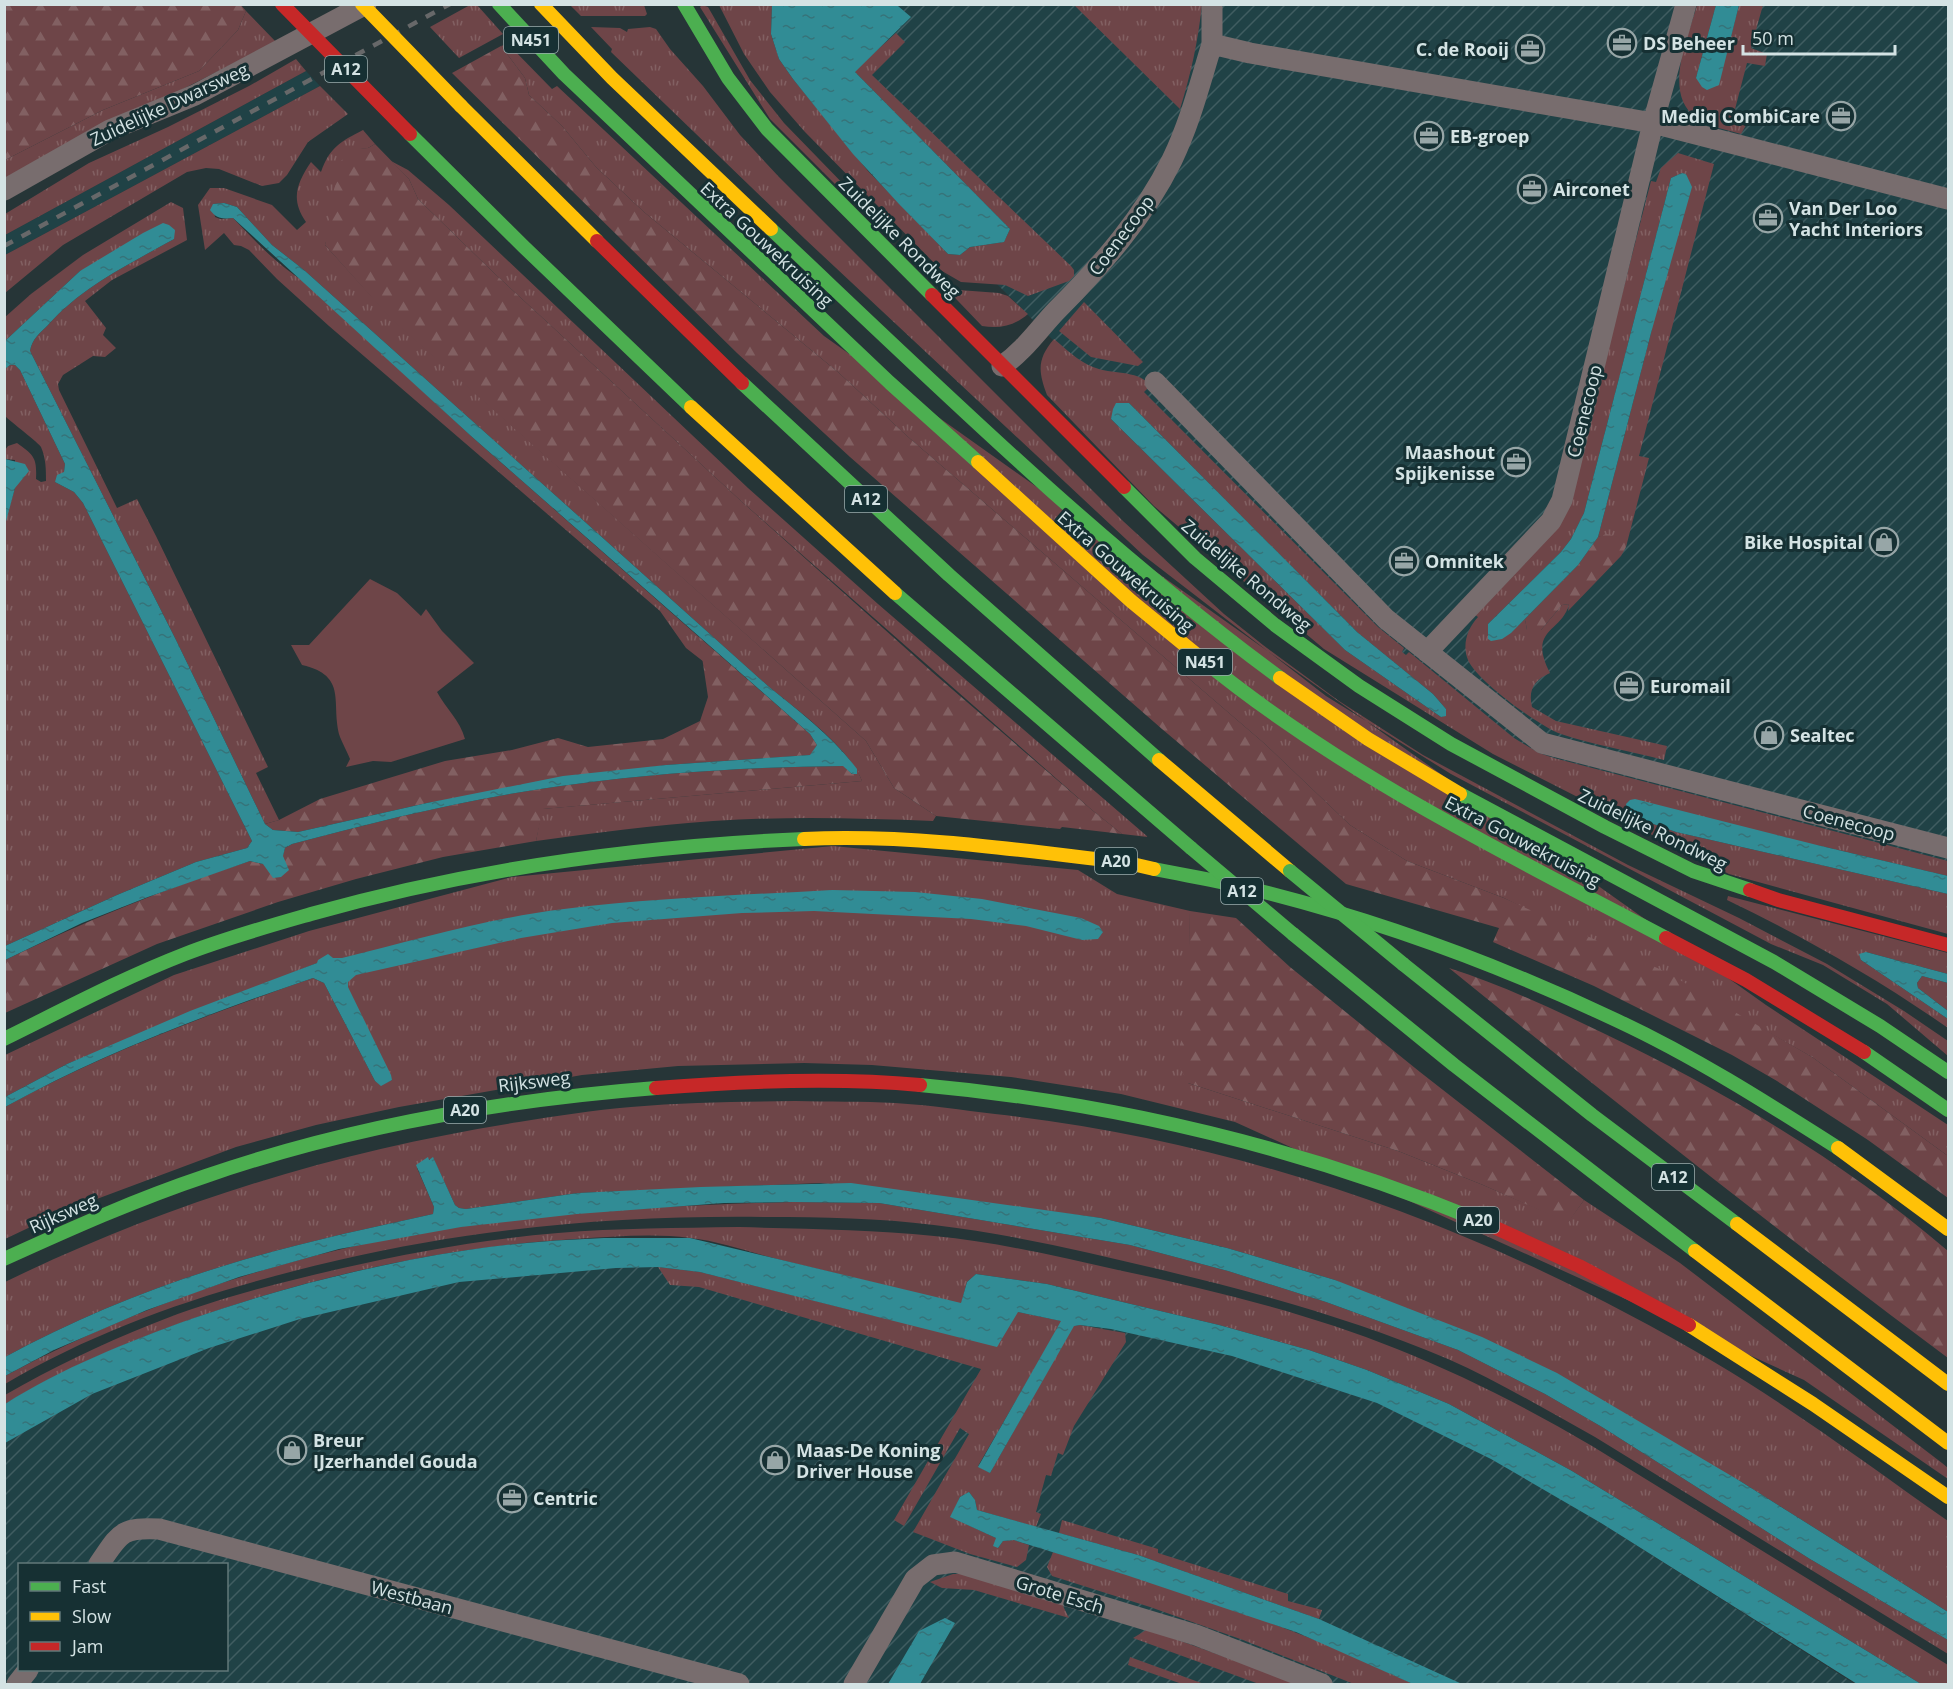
<svg xmlns="http://www.w3.org/2000/svg" width="1953" height="1689" font-family="'Open Sans',sans-serif">
	<style>
		.built { fill: #204246 }
		.industrial { fill: url(#industrial-furrows); fill-rule: evenodd }
		.grass { fill: url(#grass-tufts); fill-rule: evenodd }
		.forest { fill: url(#forest-firs) }
		.pitch { fill: #6e4548 }
		.water { fill: url(#water-ripples) }
		.lines { fill: none; stroke-linecap: round; stroke-linejoin: round }
		.street { stroke: #786d6e; stroke-width: 21 }
		.fast { stroke: #4caf50; stroke-width: 14 }
		.slow { stroke: #ffc107; stroke-width: 14 }
		.jam { stroke: #c62828; stroke-width: 14 }
		.rail { stroke: #676869; stroke-width: 4.5; stroke-dasharray: 10 10; stroke-linecap: butt }
		.fast-bridge { stroke: #4caf50; stroke-width: 14 }
		.slow-bridge { stroke: #ffc107; stroke-width: 14 }
		.jam-bridge { stroke: #c62828; stroke-width: 14 }
		.labels { text-anchor: middle; dominant-baseline: central; stroke-width: 6; stroke-linejoin: round; paint-order: stroke }
		.shield { fill: #163033; stroke: #9badaf; stroke-width: 1.5 }
		.shield-label { font-size: 16px; font-weight: bold; fill: #d4e3e4 }
		.poi-label { font-size: 18px; font-weight: bold; fill: #d4e3e4; stroke: #163033; text-anchor: start }
		.street-label { font-size: 18px; fill: #d4e3e4; stroke: #163033 }
	</style>
	<defs>
		<pattern id="industrial-furrows" width="10" height="10" patternUnits="userSpaceOnUse" patternTransform="scale(1.5)"><rect width="10" height="10" fill="#204246"/><path d="M-1 1l2-2M0 10L10 0M9 11l2-2" fill="none" stroke="#405d61"/></pattern>
		<pattern id="grass-tufts" width="24" height="20" patternUnits="userSpaceOnUse" patternTransform="scale(1.5)"><rect width="24" height="20" fill="#6e4548"/><path d="M3 7l-1-3M5 7V3M7 7l1-3M15 17l-1-3M17 17v-4M19 17l1-3" fill="none" stroke="#826062"/></pattern>
		<pattern id="forest-firs" width="22" height="20" patternUnits="userSpaceOnUse" patternTransform="scale(1.5)"><rect width="22" height="20" fill="#6e4548"/><path d="M5 1l3.5 6h-7zM16 11l3.5 6h-7z" fill="#826062"/></pattern>
		<pattern id="water-ripples" width="26" height="14" patternUnits="userSpaceOnUse" patternTransform="scale(1.5)"><rect width="26" height="14" fill="#318c95"/><path d="M2 4q2-2 4 0t4 0M15 11q2-2 4 0t4 0" fill="none" stroke="#367379"/></pattern>
	</defs>
	<rect width="100%" height="100%" fill="#263537"/>
	<path class="built" d="M306,71l14,15 -315,169v-20z"/>
	<path class="industrial" d="M769,5h1179v887l-395,-115 -175,-123 -262,-251 -231,-231z
		M678,1252l533,84 203,72 187,115 254,161h-1850l-1,-257 369,-144zM20,1564h206v106h-206z"/>
	<path class="grass" d="M603,4l41,1 3,9 -2,2h-64l-11,-11c10,0 25,3 33,-1z
		M470,5h7l26,29 -44,24 -29,-31z
		M702,5l6,2 42,73 34,43 100,103 -5,2 -109,-109 -70,-112z
		M719,5h53l-1,29 8,25 14,20 75,92 80,83 12,1 10,-8 34,-5 6,-13 -156,-158 42,-38 9,9 -33,33 199,191 3,4v6l-5,5 -41,15 -23,-11 -44,-3 -19,-11 -137,-139 -35,-40 -26,-38z
		M1074,5h128c-4,36 -11,69 -22,104z
		M1697,5h19l-20,73 34,-38 9,-35h24l-12,43 16,6 -2,12 -18,-3 -13,50 16,5 -9,16c-14,-4 -31,-7 -44,-16 -35,-23 -9,-81 0,-113z
		M246,11l30,31 -271,137v-19l98,-50 96,-39 39,-41z
		M591,27l29,1 7,4 1,-3 22,-2 6,2 14,20 33,37 37,49 39,42 344,344 101,93 39,31 76,56 84,54 205,110 111,53 88,46 77,47 44,30v15l-61,-52 -64,-39 -52,-21 -320,-170 -125,-78 -183,-141 -338,-316 -194,-187 1,-3z
		M508,44l44,45 5,-3 267,250 942,669 182,120v31l-136,-99 -65,-37 -243,-122 -97,-37 -57,-36 -85,-81 -358,-308 -68,-63 -195,-161 -48,-45 -34,-41 -33,-31 -4,-17 -24,-32z
		M296,59l10,12 -301,164v-21l84,-51 79,-36 81,-41z
		M320,86l28,28 -40,28 -21,33 -8,8 -17,3 -43,-17 -13,-1 -19,4 -124,73 -58,48v-38z
		M363,130l12,14 -7,4 -16,2 -27,95 67,74 474,422 28,47 42,28 -3,5c-73,-3 -146,-5 -220,0 -59,4 -118,12 -177,20l6,-32 320,-28c-13,-34 -66,-72 -94,-95l-464,-416 -32,-25 -35,-38 -13,-4 -11,1 2,13 5,2 13,-1c23,24 44,47 72,64l166,154 228,201 5,25 -18,-14 -26,-37 -331,-285 -52,-47 -28,-29 -8,-4 -7,-1 -10,-12 -19,17 -7,-45 12,-17h14l48,17 25,25 9,-8c-16,-23 -9,-39 5,-60l10,10c9,-25 19,-30 42,-42z
		M1678,153l36,11 -75,292 10,2 -23,89c-6,-12 -16,-14 -28,-10l53,-204 31,-160 -11,5 -87,335 -13,26 -10,13 -73,72v14c14,4 27,-10 37,-19l2,11h14l21,-25 7,-1c-7,29 -42,24 -19,69 -16,7 -22,17 -18,34l24,14 111,25 -3,14c-34,-9 -70,-15 -103,-26 -22,-8 -84,-53 -93,-74 -6,-15 -1,-31 10,-43l-4,-3 96,-117 81,-316 5,1 5,-14z
		M391,161l17,9 41,35 299,283 130,116 270,233 -26,-3 -30,-24 -351,-309 -247,-228 -76,-74 -9,-20z
		M171,202l12,6 4,32 -75,40 -27,21 21,27 -3,7 13,13 -11,9 -12,-1 -30,19 -5,9 1,6 58,118 20,-9 19,37 112,231 -12,6 23,47 -14,4 -89,-184 -146,-289c2,-12 10,-18 18,-26 36,-40 80,-60 126,-86l-94,32 -75,70 -1,-23 27,-24 52,-39z
		M935,277l24,13 40,3 9,3 20,18c-14,12 -28,15 -46,12z
		M1084,302l59,60 -5,4 -47,-9 -32,-26z
		M1054,339c12,10 24,22 39,28 19,8 42,2 58,18l-7,7 234,235 26,21 -2,4 4,3 3,-3 105,86 25,15 15,5 394,103v15l-127,-30 -193,-31 48,17 272,62v40l-219,-60 -236,-120 -169,-105 -170,-143 -107,-111c-9,-24 -10,-36 7,-56zM1117,403h12l228,229 76,62 13,15v6l-5,2 -96,-67 -234,-231z
		M10,365h5l5,5 45,94 -1,9 -9,9 19,10 9,11 169,338 -5,7 -51,14 -79,33 -112,51 -1,-421 11,-37v-28l-10,-1v-9l3,-4 9,-3c17,12 20,15 19,36l5,3 5,-1c0,-11 0,-23 -5,-34 -2,-4 -30,-25 -36,-31v-47z
		M833,846l245,24 39,24 73,17 -2,172 210,68 85,34 85,37 16,-22 96,63 262,200 6,5v11l-144,-99 -569,-258 -114,-28 -110,-17 -139,-12 -68,-2 -126,3 -96,9 -183,32 -83,18 -80,22 -174,65 -57,27v-132c98,-54 202,-92 308,-129l11,5 51,98 6,4 11,-5 -75,-117 -250,101 -62,33v-42l169,-80 135,-44 203,-54z
		M1728,896l220,57v21l-82,-22 -5,8 87,59v9c-70,-49 -144,-91 -221,-128z
		M1922,976l26,7v28l-30,-23 -1,-5z
		M795,1101c33,1 67,0 100,2 34,2 67,7 100,11 261,30 494,116 719,248 81,48 157,105 234,159v91l-208,-131 -405,-201 -108,-32 -126,-30 -281,-35 -242,10 -112,16 -7,-1 -4,-3 -22,-47 -12,5 -4,5 17,39 -1,7c-67,15 -135,29 -200,49 -80,24 -156,55 -228,94v-75c162,-79 335,-132 514,-160 37,-6 75,-12 112,-15 55,-5 109,-5 164,-6z
		M793,1202l86,1 251,42 98,26 98,31 132,48 87,44 57,33 208,132 138,81v14l-353,-217c-49,-27 -97,-56 -147,-78 -92,-39 -189,-66 -286,-89 -75,-18 -151,-36 -228,-45 -55,-7 -111,-8 -166,-8 -145,-2 -288,10 -429,43 -116,27 -231,63 -334,124v-8c105,-56 217,-98 333,-126 144,-35 307,-44 455,-48z
		M739,1227c66,2 131,2 195,9 62,6 123,20 184,34 94,20 190,43 279,79 68,27 132,60 195,97l356,219v19h-27l-349,-213 -123,-67 -82,-34 -58,-20 -90,-25 -172,-41 -71,-10 -9,8 -6,22c-61,-15 -123,-30 -184,-45 -28,-7 -58,-18 -87,-21 -37,-5 -78,-1 -115,1 -129,8 -258,36 -380,79 -65,23 -131,50 -190,86v-9c47,-27 96,-51 147,-71 62,-25 126,-41 191,-56 71,-16 143,-29 215,-35 60,-5 121,-5 181,-6z
		M658,1267l42,5 175,44 143,-4 44,9 -84,145 12,7 83,-147 7,-1 45,8 1,9 -52,84 -11,29 -5,-2 -7,23 -5,-1 -10,37 5,2 -5,13 -59,-17 -2,-10 -6,-8 -9,5 -9,20 45,21 2,10 5,-7 11,-1 15,5 -3,15 -9,7 -47,-13 -57,-22 56,-98 -9,-6 -56,98 -10,-6 87,-151 -282,-82 -29,-2z
		M1062,1520l96,29v4l130,41v7l34,9 -3,9 -181,-64 -79,-22z
		M1053,1552c121,37 247,75 360,132h-59l-111,-44 -93,-33 -98,-31 -5,-9z
		M953,1574h10l98,28 8,16 -95,-28 -32,-2 -12,-6z
		M1148,1629l145,53 1,2h-35l-126,-46z
		M1130,1657l74,27h-22l-54,-19z"/>
	<path class="forest" d="M240,4l6,7 -8,19 -39,41 -96,39 -98,50v-155z
		M501,46l24,32 4,17 33,31 34,41 48,45 195,161 68,63 358,308 85,81 57,36 97,37 162,74 146,85 136,99v42l-80,-58 -91,-59 -45,-26 -138,-69 -101,-44 6,-14 -153,-44 -184,-155 -312,-272 -113,-104 -285,-280z
		M375,144l34,35 9,20 76,74 247,228 190,170 161,139 30,24 -60,-7 -2,2 -124,-13 -42,-28 -28,-47 -475,-422 -66,-74 14,-82 13,-14 16,-1z
		M1606,534c9,1 17,3 20,13l-5,9 -53,55 1,-7 -7,1 -21,25 -6,3 -8,-3 -2,-11 53,-54 20,-28z
		M699,637l111,97 7,11 -6,10 -145,10 -239,38 -129,29 -25,-2 -8,-6 14,-4 41,-21 125,-38 67,-11 46,-12 30,9 75,-8 37,-18 8,-24z
		M844,766l8,8h4l1,-5 5,12 -319,28 -7,32 -93,16 -87,22 -78,23 -121,42 -152,69v-53c79,-38 160,-72 245,-99l13,3 20,-9 2,-7 7,-4c93,-25 188,-48 284,-60 89,-12 178,-17 268,-18z
		M1190,911l46,7 54,49 130,105 164,128 -16,23 -85,-38 -85,-34 -210,-68 -9,-18 9,-82z
		M1449,968c53,17 104,41 154,65 123,59 242,129 345,218v107c-169,-126 -335,-257 -499,-390z"/>
	<path class="pitch" d="M370,579l27,14 24,23 5,-7 16,22 32,32 -37,29c9,17 23,28 28,47l-74,23 -18,-1 -27,6 4,-8c-3,-7 -7,-15 -10,-22 -10,-34 9,-61 -38,-72l-11,-20h18z"/>
	<path class="water" d="M772,5h127l-1,1 13,11 -56,55 155,157 -6,13 -34,5 -10,8 -12,-1 -49,-50 -46,-50 -60,-75 -14,-20 -8,-25z
		M1716,5h23l-20,80 -12,5 -5,-3 -6,-9z
		M1682,173l4,1 6,13 -41,146 -53,204 -20,28 -67,68 -9,6 -11,2 -3,-2v-15l73,-72 10,-13 13,-26 87,-335z
		M224,203l13,4 35,38 32,25 464,416c31,25 65,51 89,83v5h-5l-9,-8c-89,1 -178,6 -267,18 -96,12 -191,35 -284,60l-7,4 -2,8 6,14 -8,7 -8,1 -10,-14 -13,-3 -102,36 -66,26 -77,37v-14l112,-51 79,-33 51,-14 5,-7 -169,-338 -9,-11 -19,-10 2,-7 7,-3 1,-8 -45,-94 -5,-5h-5l-5,4v-28l75,-70 63,-38 20,-10 6,2 6,5 -1,9c-46,26 -90,46 -126,86 -8,8 -16,14 -18,26l146,289 89,184 8,6 25,2 129,-29 136,-27 103,-11 144,-10 7,-10 -7,-11 -339,-298 -238,-218c-11,1 -16,1 -23,-8l3,-6z
		M1116,403h13l228,229 76,62 13,15v7l-5,1 -96,-67 -234,-231 2,-10z
		M5,459l20,5 4,7 -14,17 -10,37z
		M1635,799l186,47 127,30v18l-272,-62 -48,-17 -2,-11 4,-4z
		M832,890l83,2 67,7 99,19 18,8 4,6 -5,7 -16,1 -56,-14 -55,-7 -157,-8 -72,2 -130,10 -91,15 -165,37 -8,7v5l43,88 1,5 -11,6 -6,-5 -51,-98 -11,-5c-106,36 -210,75 -308,129v-10l62,-33 123,-53 127,-48 1,-3 10,-6 5,4h9c73,-18 147,-40 222,-49 89,-11 179,-14 268,-19z
		M1866,952l82,22v9l-26,-7 -5,7 1,5 30,23v8l-87,-59 -2,-6z
		M428,1157l1,3 4,-3 22,48 4,3 7,1 112,-16 123,-6 150,-4 250,35 126,30 108,32 147,57 75,36 183,108 208,131v28l-138,-81 -208,-132 -57,-33 -87,-44 -132,-48 -98,-31 -98,-26 -251,-42 -86,-1 -69,1 -147,11 -116,13 -122,22 -100,28 -92,33 -93,40 -49,26v-19c72,-39 148,-70 228,-94 65,-20 133,-34 200,-49l1,-7 -18,-42z
		M604,1238h86l271,65 6,-21 9,-8 71,10 172,41 90,25 58,20 82,34 123,67 349,213h-64l-256,-161 -110,-64 -114,-56 -145,-47 -121,-27 -31,-4 -6,1 -84,147 -12,-6 83,-146 -43,-9 -21,35 -297,-75 -42,-5 -42,1 -157,14 -159,37 -91,29 -117,46 -87,49v-39c57,-36 122,-62 186,-85 90,-31 183,-55 277,-69 45,-7 91,-10 136,-12z
		M969,1492l6,8 2,10 161,45 181,64 143,65h-49l-117,-52 -170,-57 -112,-35 -11,1 -5,7 -5,-2 3,-8 -46,-21 10,-20z
		M945,1618l10,5 -35,61h-32l31,-53z"/>
	<g class="lines">
		<path class="street" d="M1212,44v-40
			M4,190l106,-60 85,-35 171,-91
			M1002,366c22,-15 36,-36 54,-55 45,-45 88,-94 116,-151 18,-37 28,-77 40,-116l38,9 403,70 295,76
			M1155,382l231,237 156,124 406,105
			M1427,652l124,-131 11,-21 91,-377 33,-119
			M99,1564c21,-30 21,-37 60,-35l580,155
			M17,1684l11,-14
			M854,1684l61,-105 18,-14 22,-3 241,73 126,49"/>
		<path class="fast" d="M499,4l65,70 326,309 88,79
			M684,4l44,74 39,51 165,166
			M410,134l114,113 167,160
			M771,229c164,155 327,315 509,449
			M742,383l207,192 210,185
			M1124,487l71,71 80,67 84,61 92,58 154,83 88,44 57,19
			M895,593l296,255
			M1203,660c139,114 304,194 463,278
			M1460,794l314,168 106,64 68,46
			M1154,869c34,7 68,12 102,21 125,31 246,76 362,131 77,36 149,82 220,127
			M1293,934l161,131 241,186
			M1403,964l189,151 145,109
			M4,1039c59,-29 119,-61 181,-85 41,-16 84,-28 126,-40 161,-45 326,-68 493,-75
			M1864,1052l84,58
			M920,1085c197,18 382,62 565,138
			M4,1259c66,-30 133,-60 202,-83 145,-50 297,-76 450,-88"/>
		<path class="slow" d="M541,4l71,74 159,151
			M461,106l136,135
			M691,407l204,186
			M978,462l153,139 72,59
			M1280,678l88,61 92,55
			M1159,760l131,111
			M804,839c109,-5 216,11 324,24l26,6
			M1838,1148l110,81
			M1737,1224l211,160
			M1695,1251l253,192
			M1689,1325l124,79 135,93"/>
		<path class="jam" d="M597,241l145,142
			M932,295l192,192
			M1750,890l28,10 170,45
			M1666,938l80,42 118,72
			M656,1088c87,-7 177,-11 264,-3
			M1485,1223l94,43 110,59"/>
		<path class="rail" d="M4,246l446,-242"/>
		<path class="fast-bridge" d="M1191,848l102,86
			M1290,871l113,93"/>
		<path class="slow-bridge" d="M362,4l99,102"/>
		<path class="jam-bridge" d="M282,4l128,130"/>
	</g>
	<defs>
		<g id="office-ring" transform="scale(1.5)"><circle r="9.5" fill="#163033" stroke="#97a6a7" stroke-width="1.5"/><path d="M-6-3h4V-5.5h4V-3h4V5H-6ZM-1-4.5V-3h2v-1.5ZM-6 0V1H6V0Z" fill="#97a6a7"/></g>
		<g id="shop-ring" transform="scale(1.5)"><circle r="9.5" fill="#163033" stroke="#97a6a7" stroke-width="1.5"/><path d="M-5-2.5h2.3a2.7 3.5 0 0 1 5.4 0H5L5.5 6h-11ZM-1.5-2.5h3a1.5 2.3 0 0 0-3 0Z" fill="#97a6a7"/></g>
	</defs>
	<g fill-rule="evenodd">
		<use href="#office-ring" x="1622" y="43"/>
		<use href="#office-ring" x="1530" y="49"/>
		<use href="#office-ring" x="1841" y="116"/>
		<use href="#office-ring" x="1429" y="136"/>
		<use href="#office-ring" x="1532" y="189"/>
		<use href="#office-ring" x="1768" y="218"/>
		<use href="#office-ring" x="1516" y="462"/>
		<use href="#shop-ring" x="1884" y="542"/>
		<use href="#office-ring" x="1404" y="561"/>
		<use href="#office-ring" x="1629" y="686"/>
		<use href="#shop-ring" x="1769" y="735"/>
		<use href="#shop-ring" x="292" y="1450"/>
		<use href="#shop-ring" x="775" y="1460"/>
		<use href="#office-ring" x="512" y="1498"/>
	</g>
	<g class="labels">
		<g class="shield">
			<rect x="504" y="27" width="54" height="26" rx="4.5"/>
			<rect x="325" y="56" width="42" height="26" rx="4.5"/>
			<rect x="845" y="486" width="42" height="26" rx="4.5"/>
			<rect x="1178" y="649" width="54" height="26" rx="4.5"/>
			<rect x="1095" y="848" width="42" height="26" rx="4.5"/>
			<rect x="1221" y="878" width="42" height="26" rx="4.5"/>
			<rect x="444" y="1097" width="42" height="26" rx="4.5"/>
			<rect x="1652" y="1164" width="42" height="26" rx="4.5"/>
			<rect x="1457" y="1207" width="42" height="26" rx="4.5"/>
		</g>
		<g class="shield-label">
			<text x="531" y="40">N451</text>
			<text x="346" y="69">A12</text>
			<text x="866" y="499">A12</text>
			<text x="1205" y="662">N451</text>
			<text x="1116" y="861">A20</text>
			<text x="1242" y="891">A12</text>
			<text x="465" y="1110">A20</text>
			<text x="1673" y="1177">A12</text>
			<text x="1478" y="1220">A20</text>
		</g>
		<g class="poi-label">
			<text x="1643" y="43">DS Beheer</text>
			<text x="1509" y="49" text-anchor="end">C. de Rooij</text>
			<text x="1820" y="116" text-anchor="end">Mediq CombiCare</text>
			<text x="1450" y="136">EB-groep</text>
			<text x="1553" y="189">Airconet</text>
			<text x="1789" y="208">Van Der Loo<tspan x="1789" dy="21">Yacht Interiors</tspan></text>
			<text x="1495" y="452" text-anchor="end">Maashout<tspan x="1495" dy="21">Spijkenisse</tspan></text>
			<text x="1863" y="542" text-anchor="end">Bike Hospital</text>
			<text x="1425" y="561">Omnitek</text>
			<text x="1650" y="686">Euromail</text>
			<text x="1790" y="735">Sealtec</text>
			<text x="313" y="1440">Breur<tspan x="313" dy="21">IJzerhandel Gouda</tspan></text>
			<text x="796" y="1450">Maas-De Koning<tspan x="796" dy="21">Driver House</tspan></text>
			<text x="533" y="1498">Centric</text>
		</g>
		<g class="street-label">
			<text transform="translate(169 104) rotate(-25)">Zuidelijke Dwarsweg</text>
			<text transform="translate(1121 235) rotate(-53)">Coenecoop</text>
			<text transform="translate(900 237) rotate(45)">Zuidelijke Rondweg</text>
			<text transform="translate(767 244) rotate(43)">Extra Gouwekruising</text>
			<text transform="translate(1584 411) rotate(-76)">Coenecoop</text>
			<text transform="translate(1126 571) rotate(41)">Extra Gouwekruising</text>
			<text transform="translate(1247 575) rotate(40)">Zuidelijke Rondweg</text>
			<text transform="translate(1849 822) rotate(15)">Coenecoop</text>
			<text transform="translate(1653 829) rotate(26)">Zuidelijke Rondweg</text>
			<text transform="translate(1523 841) rotate(28)">Extra Gouwekruising</text>
			<text transform="translate(534 1081) rotate(-7)">Rijksweg</text>
			<text transform="translate(63 1213) rotate(-24)">Rijksweg</text>
			<text transform="translate(1060 1594) rotate(17)">Grote Esch</text>
			<text transform="translate(412 1597) rotate(15)">Westbaan</text>
		</g>
	</g>
	<rect width="1953" height="1689" fill="none" stroke="#d4e3e4" stroke-width="12"/>
	<rect x="18" y="1563" width="210" height="108" fill="#163033" stroke="#62787a" stroke-width="1.5"/>
	<rect x="30" y="1582" width="30" height="9" fill="#4caf50" stroke="#62787a" stroke-width="1.5"/>
	<text x="72" y="1593" font-size="18" fill="#d4e3e4">Fast</text>
	<rect x="30" y="1612" width="30" height="9" fill="#ffc107" stroke="#62787a" stroke-width="1.5"/>
	<text x="72" y="1623" font-size="18" fill="#d4e3e4">Slow</text>
	<rect x="30" y="1642" width="30" height="9" fill="#c62828" stroke="#62787a" stroke-width="1.5"/>
	<text x="72" y="1653" font-size="18" fill="#d4e3e4">Jam</text>
	<path d="M1743 45v9h152v-9" fill="none" stroke="#d4e3e4" stroke-width="3"/>
	<text x="1752" y="45" font-size="18" fill="#d4e3e4" stroke="#163033" stroke-width="4.5" paint-order="stroke">50 m</text>
</svg>
